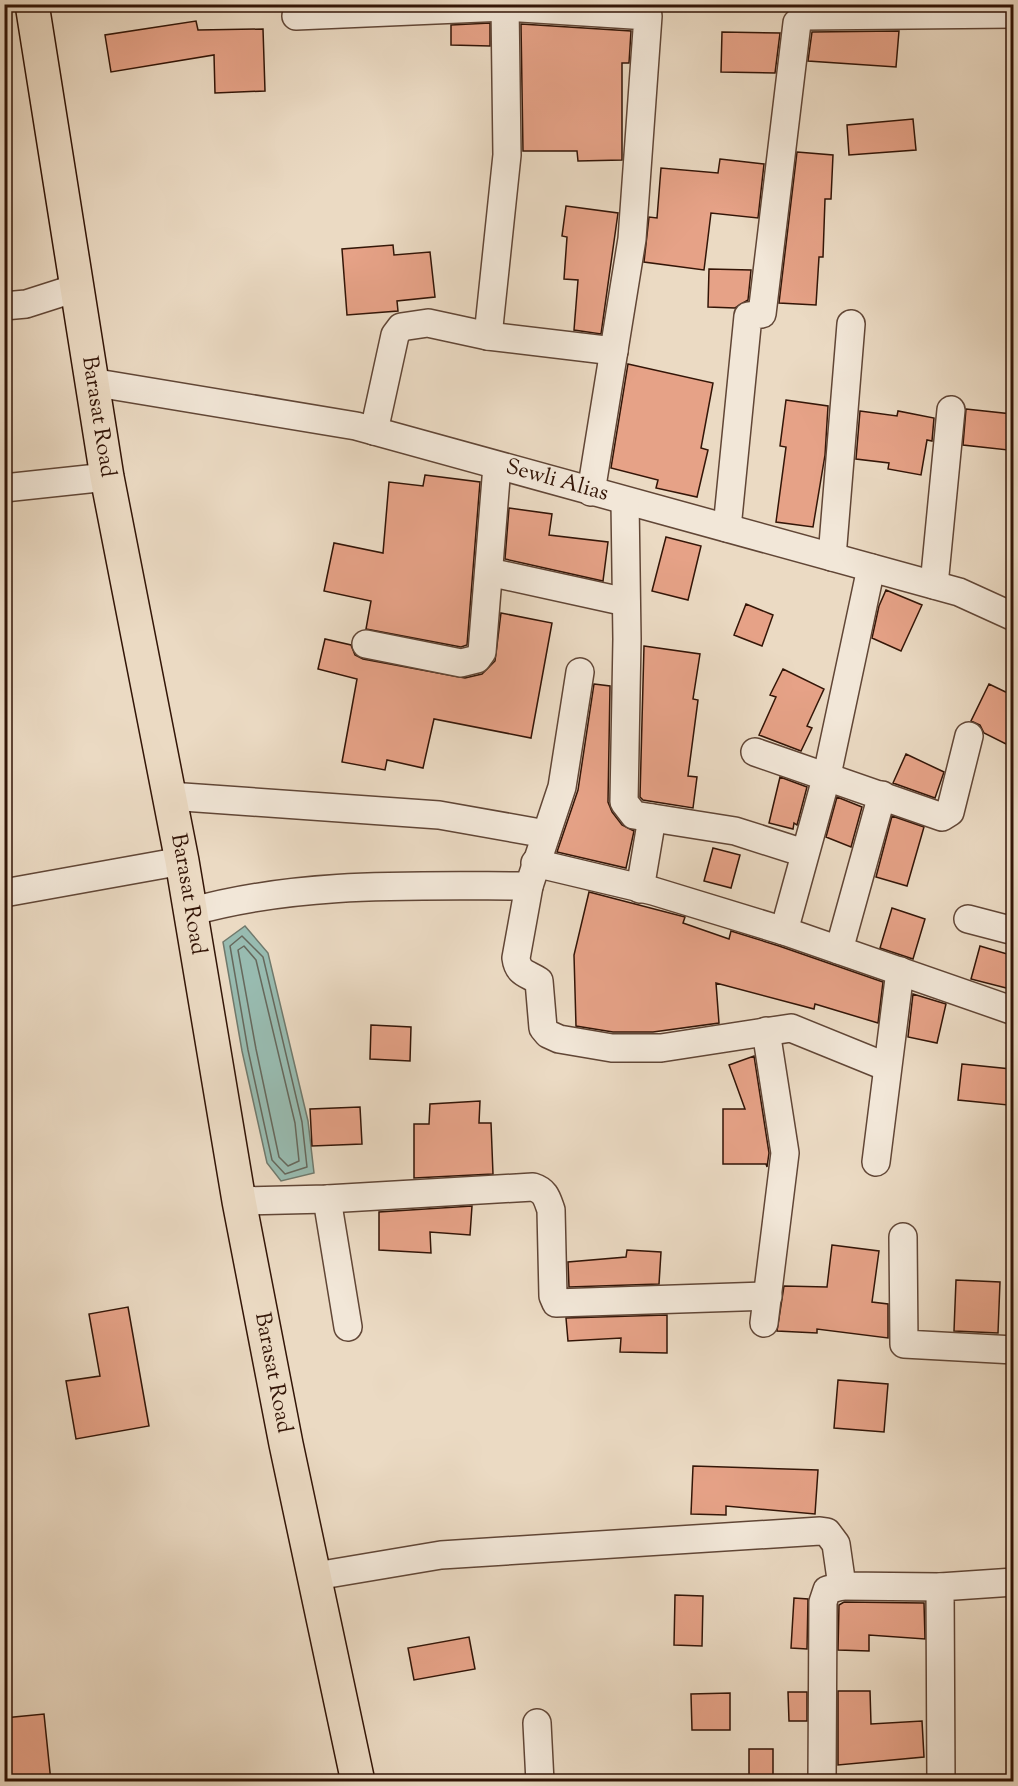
<svg xmlns="http://www.w3.org/2000/svg" width="1018" height="1786" font-family="'Sorts Mill Goudy',serif">
	<style>
		.water { fill: #98bbb0; stroke: #70796c; stroke-width: 1.5 }
		.lines { fill: none; stroke-linecap: round; stroke-linejoin: round }
		.shore { stroke: #66685c; stroke-width: 1.5 }
		.building { fill: #e6a287; stroke: #331507; stroke-width: 1.5 }
		.street-casing { stroke: #614636; stroke-width: 30 }
		.primary-casing { stroke: #331507; stroke-width: 36 }
		.street { stroke: #f2e7d8; stroke-width: 27 }
		.primary { stroke: #ebdac3; stroke-width: 33 }
		.labels { text-anchor: middle; dominant-baseline: central; stroke-width: 4.5; stroke-linejoin: round; paint-order: stroke }
		.street-label { font-size: 22px; fill: #331507; stroke: #f2e7d8 }
	</style>
	<rect width="100%" height="100%" fill="#ebdac3"/>
	<filter id="stains"><feTurbulence type="fractalNoise" baseFrequency=".00333" numOctaves="4"/><feColorMatrix values="0 0 0 0 .2 0 0 0 0 .09 0 0 0 0 .02 0 0 0 .5 -.17"/></filter>
	<radialGradient id="worn" r=".72"><stop offset=".6" stop-color="#630" stop-opacity="0"/><stop offset="1" stop-color="#630" stop-opacity=".3"/></radialGradient>
	<path class="water" d="M245,926l23,27 40,168 6,52 -33,8 -14,-18 -25,-112 -19,-109z"/>
	<g class="lines">
		<path class="shore" d="M242,936l21,21 39,165 5,45 -22,7 -13,-14 -24,-110 -18,-104z
			M244,946l12,14 39,163 4,38 -11,5 -9,-9 -23,-108 -18,-99z"/>
	</g>
	<path class="building" d="M196,21l2,9 65,-1 2,62 -50,2 -1,-38 -103,17 -6,-37z
		M490,23v23l-39,-1v-20z
		M521,24l110,7 -2,32h-7v97l-44,1 -1,-10h-54z
		M899,31l-3,36 -88,-6 4,-29z
		M722,32l58,1 -5,40 -54,-1z
		M913,119l3,31 -67,5 -2,-30z
		M797,152l36,3 -2,44h-6l-2,58h-4l-3,48 -37,-2z
		M720,159l44,5 -6,54 -47,-5 -7,57 -60,-8 5,-45 8,1 4,-50 57,5z
		M566,206l52,7 -17,121 -27,-4 4,-50 -14,-1 3,-42 -5,-1z
		M393,245l1,10 36,-3 5,45 -38,4 1,10 -51,4 -5,-66z
		M709,269l42,1 -3,30 -13,8 -27,-1z
		M628,364l85,19 -12,65 7,2 -11,47 -41,-9 2,-8 -47,-12z
		M786,400l42,6 -3,49 -12,72 -37,-5 10,-75 -6,-1z
		M966,409l46,5 -4,36 -45,-5z
		M860,411l37,5 1,-5 36,7 -2,23 -5,-1 -6,35 -33,-6 1,-6 -33,-4z
		M425,475l55,7 -13,163 -6,2 -95,-18 5,-28 -47,-10 10,-48 49,10 6,-71 34,4z
		M509,508l43,6 -3,21 59,7 -5,39 -98,-22z
		M666,537l35,9 -13,54 -36,-9z
		M886,590l36,15 -21,46 -29,-13 7,-32z
		M746,604l27,11 -11,31 -28,-11z
		M501,613l51,10 -21,115 -97,-19 -11,49 -36,-8 -2,10 -43,-8 15,-83 -39,-10 7,-30 26,6 4,10 8,4 102,19 17,-4 13,-13z
		M644,646l56,8 -7,45 5,1 -10,76 9,1 -4,31 -50,-8 -3,-3z
		M783,669l41,20 -17,37 5,2 -11,23 -42,-16 17,-38 -6,-2z
		M594,684l16,2 -2,116 4,10 10,13 12,6 -8,37 -69,-16 21,-62z
		M989,684l25,12v32l-8,16 -22,-11 -4,-8 -9,-4z
		M906,754l38,18 -9,26 -42,-15z
		M780,777l27,10 -10,38 -3,-2 -1,6 -24,-6z
		M837,797l25,10 -11,40 -25,-10z
		M892,816l32,11 -17,59 -31,-9z
		M713,848l27,7 -9,33 -27,-7z
		M589,892l96,25 -2,6 46,16 2,-8 48,15 104,36 -5,41 -63,-19 -1,5 -98,-26 3,40 -66,9h-40l-37,-6 -2,-71z
		M892,908l33,11 -12,40 -33,-11z
		M980,946l34,10v34l-43,-11z
		M913,994l33,10 -9,39 -29,-6z
		M371,1025l40,2 -1,34 -40,-2z
		M754,1056l15,97 -2,14 -1,-3h-43v-55h22l-16,-44z
		M962,1064l49,5 -3,36 -50,-5z
		M480,1101l-1,22h12l2,51 -79,4v-54h15l1,-20z
		M360,1107l2,37 -50,2 -2,-37z
		M472,1206l-2,29 -40,-3 1,21 -52,-3v-38z
		M832,1245l47,6 -7,51 16,2v34l-71,-9v4l-40,-2 7,-45 43,1z
		M627,1250l34,2 -2,32 -90,3 -1,-25 58,-5z
		M956,1280l44,2 -2,51 -44,-2z
		M128,1307l21,119 -73,13 -10,-58 34,-5 -11,-62z
		M667,1315v38l-47,-1 1,-14 -53,3 -2,-23z
		M838,1380l50,4 -4,48 -50,-4z
		M693,1466l125,4 -3,44 -89,-8v9l-35,-1z
		M675,1595l28,1 -1,50 -28,-1z
		M794,1598l14,1 -1,50 -16,-1z
		M844,1602l80,1 1,36 -56,-4v16l-31,-1 1,-45z
		M469,1637l6,32 -61,11 -6,-32z
		M838,1691h32l1,33 51,-3 2,36 -86,8z
		M788,1692h19v29h-18z
		M730,1693v37h-38l-1,-36z
		M44,1714l7,68h-47v-64z
		M749,1749h24v33h-24z"/>
	<g class="lines">
		<g class="street-casing">
			<g id="street">
				<path d="M296,16l209,-9 143,9 -16,223 -41,253"/>
				<path d="M4,306l22,-2 50,-16"/>
				<path d="M488,336l19,-181 -2,-151"/>
				<path id="s1" d="M91,382l265,44 603,166 55,25"/>
				<path d="M374,431l21,-96 6,-8 27,-4 60,13 126,15"/>
				<path d="M4,488l103,-11"/>
				<path d="M625,501l2,138 -3,163 10,13 101,16 69,22"/>
				<path d="M727,528l21,-212 14,-2 35,-291 8,-7 209,-2"/>
				<path d="M832,557l19,-233"/>
				<path d="M489,572l137,30"/>
				<path d="M934,585l17,-175"/>
				<path d="M366,644l95,19 16,-4 5,-7 15,-186"/>
				<path d="M755,752l187,65 8,-5 19,-76"/>
				<path d="M169,796l270,19 107,19"/>
				<path d="M535,863l118,28 131,40 230,80"/>
				<path d="M529,886l-13,72c2,16 11,15 23,23l4,47 5,6 11,5 53,9h49l130,-20 96,39"/>
				<path d="M640,889l12,-71"/>
				<path d="M4,893l178,-32"/>
				<path d="M190,912c109,-31 227,-26 339,-26l33,-99 18,-115"/>
				<path d="M968,919l46,12"/>
				<path d="M784,931l43,-156 44,-207"/>
				<path d="M839,950l43,-155"/>
				<path d="M876,1162l24,-191"/>
				<path d="M327,1199l21,128"/>
				<path d="M239,1201l88,-2 206,-12c13,4 14,12 18,23l2,86 3,7 212,-7"/>
				<path d="M903,1237l1,107 110,6"/>
				<path d="M764,1323l21,-170 -19,-122"/>
				<path d="M316,1576l125,-21 379,-24 7,1 9,12 6,42 98,1"/>
				<path d="M537,1723l3,59"/>
				<path d="M822,1782l1,-180 4,-12 15,-4"/>
				<path d="M941,1782l-1,-195 74,-5"/>
			</g>
		</g>
		<g class="primary-casing">
			<g id="primary">
				<path id="s2" d="M32,4l75,473 75,384 57,340 47,243 72,338"/>
			</g>
		</g>
		<use href="#street" class="street"/>
		<use href="#primary" class="primary"/>
	</g>
	<g class="labels">
		<g class="street-label">
			<text stroke="none"><textPath href="#s2" startOffset="418">Barasat Road</textPath></text>
			<text stroke="none"><textPath href="#s1" startOffset="477">Sewli Alias</textPath></text>
			<text stroke="none"><textPath href="#s2" startOffset="904">Barasat Road</textPath></text>
			<text stroke="none"><textPath href="#s2" startOffset="1390">Barasat Road</textPath></text>
		</g>
	</g>
	<rect width="1018" height="1786" fill="none" stroke="#ebdac3" stroke-width="24"/>
	<rect x="6" y="6" width="1006" height="1774" fill="none" stroke="#331507" stroke-width="3"/>
	<rect x="12" y="12" width="994" height="1762" fill="none" stroke="#331507" stroke-width="1.5"/>
	<rect width="100%" height="100%" filter="url(#stains)"/>
	<rect width="100%" height="100%" fill="url(#worn)"/>
</svg>
